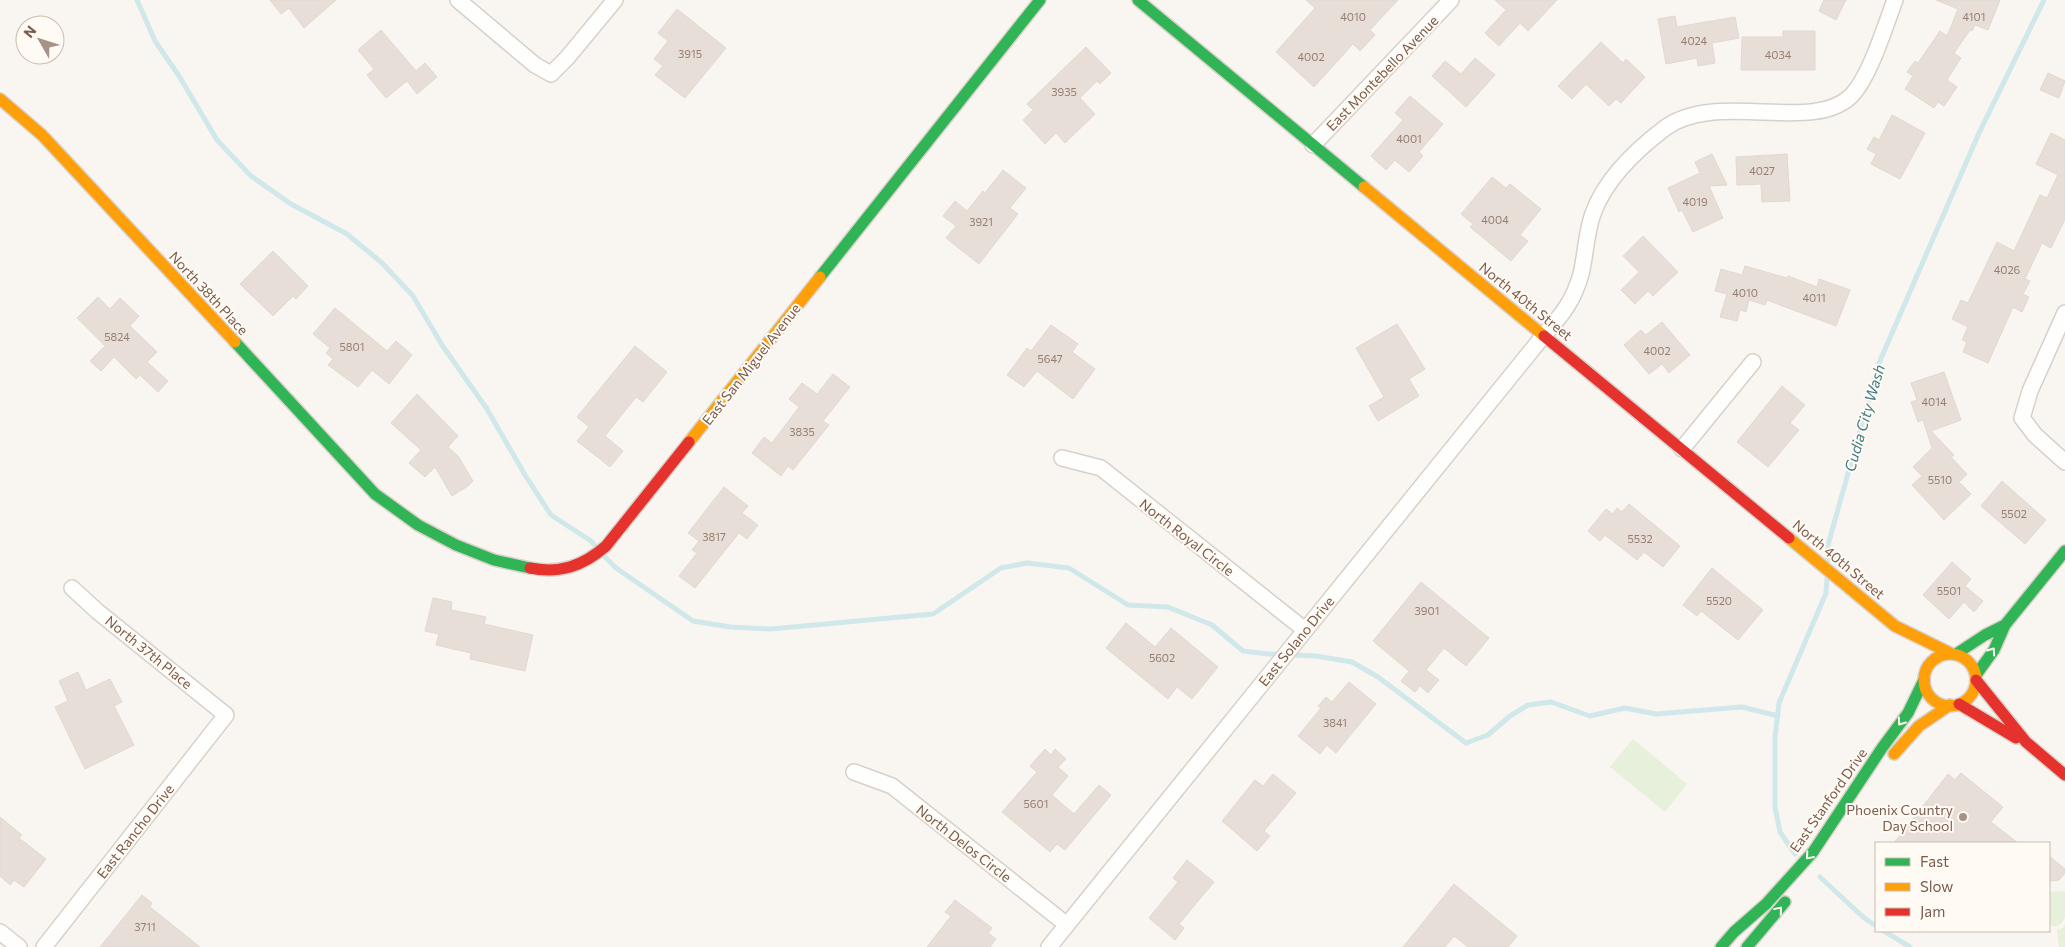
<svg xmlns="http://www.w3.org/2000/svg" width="2065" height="947" font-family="Commissioner,sans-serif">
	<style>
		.green { fill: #e7f0db }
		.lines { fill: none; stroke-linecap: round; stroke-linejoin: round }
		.stream { stroke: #d0e8ea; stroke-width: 5 }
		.building { fill: #e6ded7; stroke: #e2d8d2 }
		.street-casing { stroke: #d7d1cb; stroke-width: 18 }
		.fast-casing { stroke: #d9d2cb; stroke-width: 14 }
		.slow-casing { stroke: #d9d2cb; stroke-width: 14 }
		.jam-casing { stroke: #d9d2cb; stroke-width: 14 }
		.street { stroke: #fefefd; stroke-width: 15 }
		.fast { stroke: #30b455; stroke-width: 11 }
		.slow { stroke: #ff9f0a; stroke-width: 11 }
		.jam { stroke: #e5322d; stroke-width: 11 }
		.oneway { stroke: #fffaf3 }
		.poi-dot { fill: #a69286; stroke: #fffaf3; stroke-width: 2 }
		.labels { text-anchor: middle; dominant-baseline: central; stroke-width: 4; stroke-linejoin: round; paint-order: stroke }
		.number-label { font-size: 11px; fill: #977e72 }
		.street-label { font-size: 14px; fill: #7a5c4d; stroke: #fffaf3 }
		.poi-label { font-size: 14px; fill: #7a5c4d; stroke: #fffaf3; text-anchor: end }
		.water-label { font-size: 15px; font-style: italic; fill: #437c86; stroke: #fffaf3 }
	</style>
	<rect width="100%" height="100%" fill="#f9f5f0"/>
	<path class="green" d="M1633,739l54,45 -22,28 -55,-45z
		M2063,891l2,1v25l-4,7 -7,3 -5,-4v-31z
		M2065,924v23h-6l-2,-17 6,-2z"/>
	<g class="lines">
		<path class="stream" d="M137,0l18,41 24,35 38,64 34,36 40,28 56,30 35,29 31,33 29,49 45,64 38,66 26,40 40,26 6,7
			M604,556l12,12 77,53 37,6 41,2 162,-15 68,-46 26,-5 42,5 59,37 40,2 44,18 31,26 25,3 48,2 36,6 26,15 88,66 22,-8 22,-19 18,-11 23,-3 39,14 35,-8 31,6 86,-7 36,9
			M1828,562v-17l51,-182 100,-230 65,-133
			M1795,854l-15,-22 -5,-25v-69l4,-35 47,-110 1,-15
			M1820,877l43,40 13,9
			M1884,931l26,16"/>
	</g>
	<path class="building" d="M270,0h66l-32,28 -15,-20 -8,6z
		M1306,0h92l-28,30 5,5 -15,16 -7,-7 -39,43 -38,-35 39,-44z
		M1495,0h62l-29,31 -8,-8 -21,23 -14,-13 21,-23z
		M1824,0h22l-10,20 -17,-9z
		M1936,0h64l-12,30 -13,-5 -3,6 -2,-1 -16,23 7,5 -14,22 10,7 -13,19 -6,-4 -4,6 -29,-19 8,-13 -6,-4 8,-11 3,2 22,-32 7,5 11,-27z
		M677,9l49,39 -41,50 -30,-23 8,-9 -9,-7 14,-18 -10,-8z
		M1675,16l2,11 58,-10 4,21 -27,5 3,20 -17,3 -1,-8 -31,6 -8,-45z
		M381,30l35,41 9,-8 12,14 -20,17 -10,-13 -21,17 -19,-23 7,-6 -16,-19z
		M1783,31h32v39h-74l1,-33h41z
		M1601,42l22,21 3,-4 19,18 -24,26 -5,-4 -7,7 -23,-22 -14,15 -14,-13z
		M1086,47l25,26 -11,11 -3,-3 -17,17 15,16 -30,29 -9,-10 -11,11 -22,-24 10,-10 -6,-6z
		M1475,58l20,17 -29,32 -34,-31 13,-15 16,13z
		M2048,73l17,8 -6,17 -19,-8z
		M1410,96l33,28 -24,28 4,4 -14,16 -14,-12 -9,10 -15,-14 32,-36 -8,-7z
		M1892,115l33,18 -25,46 -29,-15 5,-10 -9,-5 7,-12 5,3z
		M2051,133l14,7v79l-14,29 -9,-5 -17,36 5,2 -7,13 6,3 -7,15 -9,-5 -25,56 -25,-11 4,-10 -5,-2 6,-13 -16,-8 9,-19 7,3 29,-61 17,9 26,-56 7,3 11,-23 -22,-11z
		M1712,154l15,31 -18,1 14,32 -30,14 -11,-22 -3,2 -11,-24 32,-15 -5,-11z
		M1787,154l3,47 -28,1 -1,-18 -24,1 -1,-28z
		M1003,170l23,18 -16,20 8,6 -39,50 -33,-26 10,-12 -13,-10 12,-15 12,10 16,-20 2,2z
		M1492,177l14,11 4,-4 31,25 -21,26 8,6 -17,20 -41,-34 3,-3 -12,-10z
		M1643,236l35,36 -25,24 -5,-5 -13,13 -14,-14 18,-18 -16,-16z
		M273,251l35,35 -12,13 -3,-3 -20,20 -33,-32z
		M1745,266l42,12 1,-2 29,11 2,-8 31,11 -14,36 -69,-26 -2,5 -16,-5 -3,12 -6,-2 -3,11 -17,-4 7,-23 -12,-3 6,-22 21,6z
		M98,297l12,12 10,-11 19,18 -9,10 27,26 -10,10 21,19 -10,11 -18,-17 -4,4 -22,-22 -13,14 -11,-10 15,-15 -28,-28z
		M335,308l52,43 9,-10 16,14 -23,29 -17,-14 -14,17 -30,-22 5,-6 -7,-6 4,-5 -17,-14z
		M1662,322l28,33 -21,18 -7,-9 -13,10 -25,-29 17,-15 5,5z
		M1397,324l28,45 -16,10 10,17 -41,25 -9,-15 15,-9 -28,-49z
		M1051,325l27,19 -6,8 23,17 -22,30 -36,-28 -13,16 -17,-12 20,-27 4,3z
		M635,346l32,26 -24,30 -7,-5 -31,39 18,15 -13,16 -33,-26 12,-14 -12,-10z
		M1944,372l17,48 -30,11 23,24 -3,2 16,17 -8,8 12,12 -27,26 -32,-35 10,-9 -9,-9 19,-19 -9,-28 -5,2 -7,-20 6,-2 -6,-17z
		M833,374l17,13 -27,34 6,4 -36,45 -5,-4 -7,10 -29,-23 12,-16 8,6 27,-36 -10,-8 13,-16 15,11z
		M1782,386l23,19 -15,18 9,7 -31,37 -31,-25z
		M417,394l41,42 -10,11 10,9 15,25 -5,5 -16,10 -17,-29 -10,10 -16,-14 12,-13 -30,-27z
		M2002,481l44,39 -21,24 -44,-38z
		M724,487l24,19 -6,7 16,12 -11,14 -8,-6 -44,55 -16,-12 18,-23 -5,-3 7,-9 -11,-8z
		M1629,504l51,42 -17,21 -19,-15 -7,8 -32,-25 -5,6 -12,-10 18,-22 7,5 4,-6 5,4z
		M1952,562l19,17 -6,7 18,15 -9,11 -10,-10 -15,17 -26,-24z
		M1712,568l51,42 -25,30 -37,-29 -4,5 -14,-11z
		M1421,582l68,56 -23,28 -22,-18 -18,22 13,10 -11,13 -8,-7 -5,6 -14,-11 8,-10 -36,-30z
		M433,598l19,4 -1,8 35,7 -2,7 49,11 -8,36 -55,-12 1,-6 -35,-8 3,-11 -14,-3z
		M1126,623l29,24 16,-19 47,39 -26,32 -15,-12 -9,12 -62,-51z
		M78,672l8,18 24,-11 12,23 -8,4 20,39 -49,24 -30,-62 13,-6 -9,-20z
		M1349,682l27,22 -40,49 -9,-8 -7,9 -22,-18 23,-28 -3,-2 8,-9 6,5z
		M1045,749l6,6 4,-6 11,10 -8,8 10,9 -16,19 22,19 25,-29 12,10 -46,55 -8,-6 -7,8 -48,-40 35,-40 -7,-6z
		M1961,773l42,34 -12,15 27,21h-124l54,-69 7,6z
		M1273,774l23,19 -32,38 6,5 -13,15 -35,-30 33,-41 8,6z
		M0,817l22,18 -3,3 27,21 -22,28 -10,-7 -4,5 -10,-9z
		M2049,856l16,13v4l-6,7 -10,1z
		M1187,860l27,22 -35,42 5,4 -9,12 -26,-22 29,-36 -5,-4z
		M1454,884l63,52 -9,11h-40l-14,-11 -9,11h-42z
		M142,895l10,8 -2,4 50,40h-100z
		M955,900l37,28 -4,5 8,6 -6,8h-63l24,-31 -6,-4z"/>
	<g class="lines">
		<g class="street-casing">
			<path id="street" d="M458,0l77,65 16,9 16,-16 48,-58
				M1313,145l138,-145
				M2065,313l-35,78 -8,27 13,17 30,27
				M1682,449l71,-87
				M1062,458l39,10 204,162
				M854,772l38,14 175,139
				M0,932l19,15
				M44,947l182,-232 -129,-104 -25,-23
				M1049,947l495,-612c18,-20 30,-35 37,-61 5,-20 5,-44 13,-63 13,-34 42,-61 71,-83 52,-38 147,6 186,-32 19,-19 34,-70 44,-96"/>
		</g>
		<g class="fast-casing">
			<path id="fast" d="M1138,0l226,187
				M820,277l220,-277
				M235,342l140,152 43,31 38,20 38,15 36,8
				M1956,654l29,-19 20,-10
				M1976,675l18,-25 11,-25 60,-74
				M1721,947l13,-15 32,-28 47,-52 69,-104 26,-35 16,-33
				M1747,947l38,-45"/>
		</g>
		<g class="slow-casing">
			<path id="slow" d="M0,99l42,36 193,207
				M1364,187l180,149
				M689,442l131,-165
				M1789,538l106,88 55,27
				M1924 680a26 26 0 1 1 52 0a26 26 0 1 1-52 0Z
				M1894,754l25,-28 31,-21"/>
		</g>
		<g class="jam-casing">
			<path id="jam" d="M1544,336l245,202
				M530,568c30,6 53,-2 76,-22l83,-104
				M1976,680l50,62 39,33
				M1959,704l57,34"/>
		</g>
		<use href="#street" class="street"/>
		<use href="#fast" class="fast"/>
		<use href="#slow" class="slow"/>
		<use href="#jam" class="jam"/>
	</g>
	<defs><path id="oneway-chevron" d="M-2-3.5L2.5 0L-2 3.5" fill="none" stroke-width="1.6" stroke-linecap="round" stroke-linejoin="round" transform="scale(1.25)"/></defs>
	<g class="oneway">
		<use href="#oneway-chevron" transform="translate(1992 651) rotate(-55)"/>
		<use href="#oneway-chevron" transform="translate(1901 722) rotate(126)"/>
		<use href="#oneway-chevron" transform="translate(1809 856) rotate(131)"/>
		<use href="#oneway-chevron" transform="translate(1779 910) rotate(-50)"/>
	</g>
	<circle class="poi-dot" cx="1963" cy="817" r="5"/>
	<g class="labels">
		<g class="number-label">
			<text x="1353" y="16">4010</text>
			<text x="1974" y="16">4101</text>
			<text x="1694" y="40">4024</text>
			<text x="690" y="53">3915</text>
			<text x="1778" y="54">4034</text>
			<text x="1311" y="56">4002</text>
			<text x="1064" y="91">3935</text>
			<text x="1409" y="138">4001</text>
			<text x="1762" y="170">4027</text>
			<text x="1695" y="201">4019</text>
			<text x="1495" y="219">4004</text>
			<text x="981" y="221">3921</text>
			<text x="2007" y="269">4026</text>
			<text x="1745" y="292">4010</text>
			<text x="1814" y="297">4011</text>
			<text x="117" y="336">5824</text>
			<text x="352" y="346">5801</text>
			<text x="1657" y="350">4002</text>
			<text x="1050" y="358">5647</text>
			<text x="1934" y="401">4014</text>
			<text x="802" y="431">3835</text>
			<text x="1940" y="479">5510</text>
			<text x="2014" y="513">5502</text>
			<text x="714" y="536">3817</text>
			<text x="1640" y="538">5532</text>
			<text x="1949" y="590">5501</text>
			<text x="1719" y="600">5520</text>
			<text x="1427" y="610">3901</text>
			<text x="1162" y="657">5602</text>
			<text x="1335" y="722">3841</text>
			<text x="1036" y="803">5601</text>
			<text x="145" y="926">3711</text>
		</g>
		<g class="street-label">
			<text transform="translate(1382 73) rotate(-46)">East Montebello Avenue</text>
			<text transform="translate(209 293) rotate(47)">North 38th Place</text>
			<text transform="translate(1526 301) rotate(39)">North 40th Street</text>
			<text transform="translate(751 364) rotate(-52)">East San Miguel Avenue</text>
			<text transform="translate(1187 537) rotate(38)">North Royal Circle</text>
			<text transform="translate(1839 559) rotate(40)">North 40th Street</text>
			<text transform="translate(1296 641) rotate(-51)">East Solano Drive</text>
			<text transform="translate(149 652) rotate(39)">North 37th Place</text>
			<text transform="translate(1828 800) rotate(-55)">East Stanford Drive</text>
			<text transform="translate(135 831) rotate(-52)">East Rancho Drive</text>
			<text transform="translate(964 843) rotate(38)">North Delos Circle</text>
		</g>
		<g class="poi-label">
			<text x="1953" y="809">Phoenix Country<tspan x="1953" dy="16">Day School</tspan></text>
		</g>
		<g class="water-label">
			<text transform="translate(1864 418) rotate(-74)">Cudia City Wash</text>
		</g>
	</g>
	<rect x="1875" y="842" width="175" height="90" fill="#fffaf3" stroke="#cabbb1"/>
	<rect x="1885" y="858" width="25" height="8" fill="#30b455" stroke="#cabbb1"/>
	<text x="1920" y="867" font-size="15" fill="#7a5c4d">Fast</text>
	<rect x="1885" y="883" width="25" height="8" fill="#ff9f0a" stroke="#cabbb1"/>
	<text x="1920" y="892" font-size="15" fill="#7a5c4d">Slow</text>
	<rect x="1885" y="908" width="25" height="8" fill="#e5322d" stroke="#cabbb1"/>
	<text x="1920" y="917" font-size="15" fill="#7a5c4d">Jam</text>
	<g transform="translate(40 40) rotate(309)"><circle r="24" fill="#fffaf3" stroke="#cabbb1"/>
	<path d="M0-4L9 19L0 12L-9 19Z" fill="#a69286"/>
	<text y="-8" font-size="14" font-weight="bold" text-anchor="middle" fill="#7a5c4d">N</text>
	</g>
</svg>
